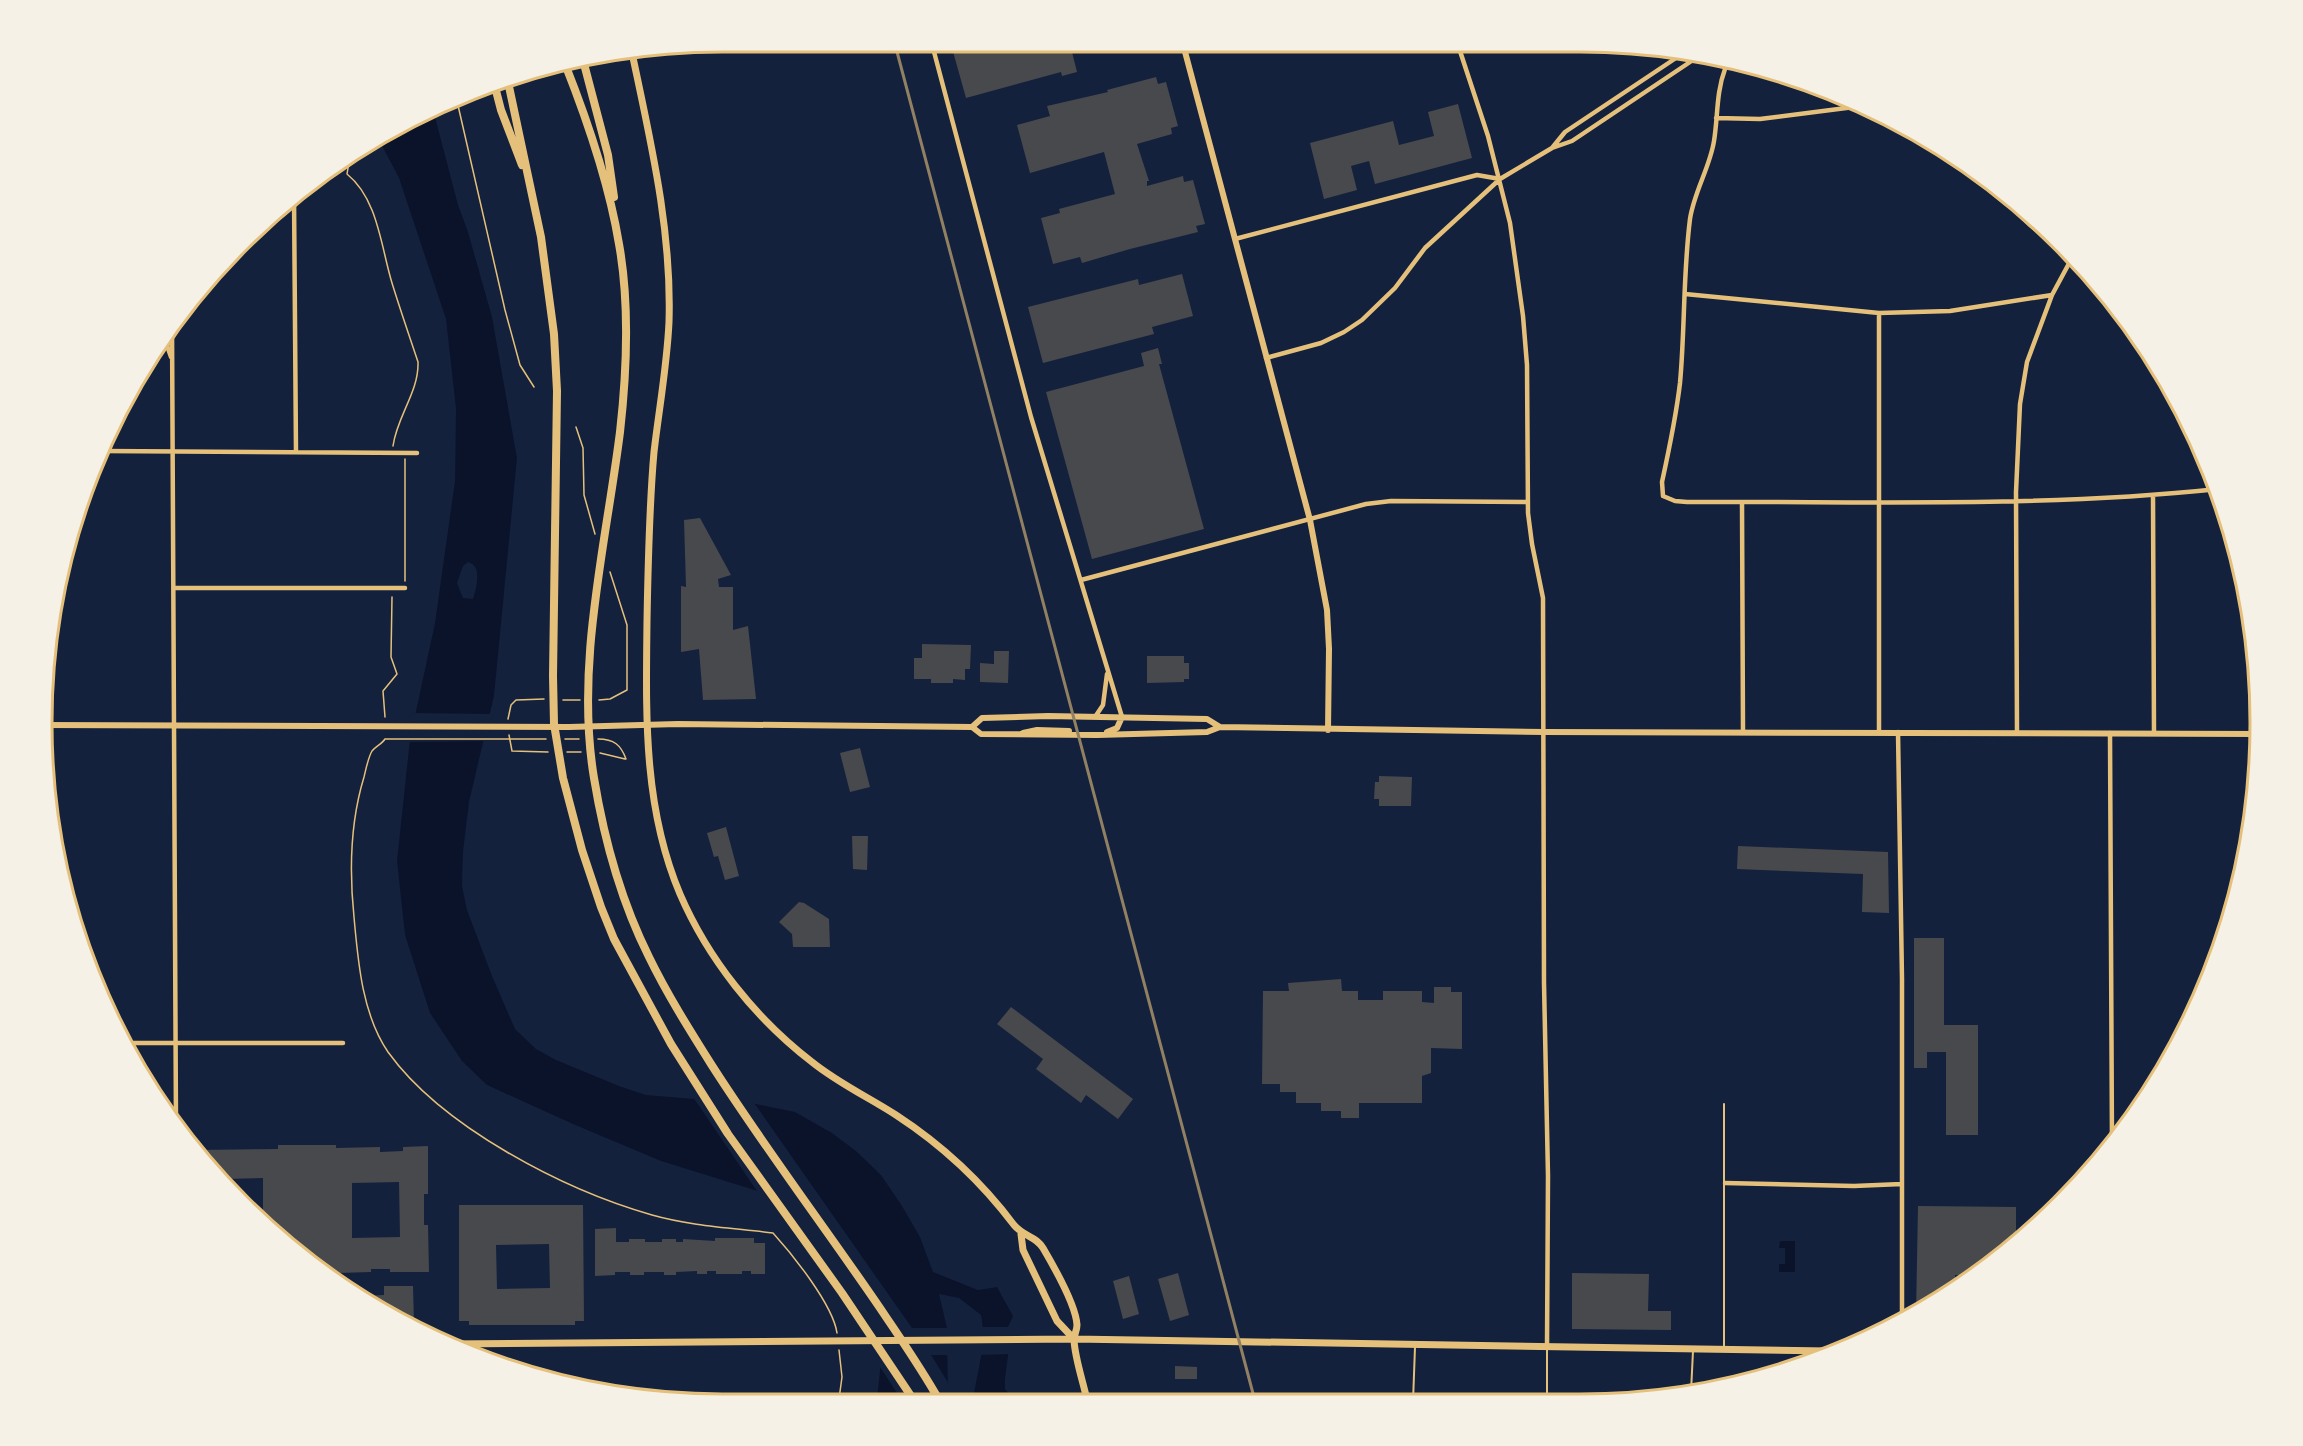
<svg xmlns="http://www.w3.org/2000/svg" width="2303" height="1446" font-family="Montserrat,sans-serif">
	<style>
		.water { fill: #0b132b; fill-rule: evenodd }
		.pier { fill: #14213d }
		.building { fill: #48494c; fill-rule: evenodd }
		.lines { fill: none; stroke-linecap: round; stroke-linejoin: round }
		.path { stroke: #e5c07b; stroke-width: 1.5 }
		.service { stroke: #e5c07b; stroke-width: 2 }
		.minor { stroke: #e5c07b; stroke-width: 4.5 }
		.tertiary { stroke: #e5c07b; stroke-width: 6 }
		.secondary { stroke: #e5c07b; stroke-width: 7 }
		.motorway { stroke: #e5c07b; stroke-width: 8 }
		.rail { stroke: #918062; stroke-width: 3 }
		.rim { fill: none; stroke: #e5c07b; stroke-width: 3 }
	</style>
	<rect width="100%" height="100%" fill="#14213d"/>
	<path class="water" d="M434,113l24,92 10,27 24,85 25,141 -23,238 -25,106 -6,50 -1,34 5,24 25,66 23,53 21,20 20,11 63,26 27,9 110,9 39,8 37,21 24,18 25,24 21,31 18,31 13,35 45,18 19,-3 16,29 -5,11v29l-3,23v10l9,11h-41c4,-29 14,-56 8,-85l-22,-17 -20,-4 8,34 1,72 -71,-1 5,-47 -3,-29 -15,-39 -58,-78 -145,-45 -88,-37 -86,-39 -25,-24 -32,-48 -25,-78 -8,-74 13,-122 25,-116 20,-142 1,-72 -10,-90 -47,-141 -20,-38zM468,562c15,4 8,26 5,37l-10,-1 -6,-15 6,-17z
		M1780,1241h15v31h-16v-8h6v-16h-6z"/>
	<path class="pier" d="M412,713l81,1 -7,27 -79,1z
		M693,1097l59,3 160,228h38l2,27h-21l21,34 -1,11 -50,-1 -23,-35 -2,-41 -15,-37 -36,-56 -21,-22 -45,-14z
		M981,1327h30v27l-32,1z"/>
	<path class="building" d="M952,48h122l1,3 -3,1 5,20 -15,4 -1,-4 -95,26z
		M1156,77l2,7 8,-2 12,44 -7,2 1,6 -35,10 12,37h-2v5l36,-10 1,6 9,-2 12,44 -9,2 2,6 -68,17 -48,14 -2,-6 -27,7 -12,-46 19,-5 -1,-4 56,-15 -11,-42 -74,21 -13,-48 33,-9 -3,-10 61,-14 -1,-2z
		M1458,104l14,54 -97,26 -6,-23 -18,5 6,24 -33,9 -14,-56 83,-22 6,24 35,-9 -6,-24z
		M1182,274l11,42 -41,11 2,7 -111,29 -15,-56 110,-28 1,6z
		M1158,348l4,16h-3l45,165 -112,30 -46,-167 98,-26 -3,-13z
		M700,518l31,57 -13,4 1,8h14v43l15,-4 8,73 -53,1 -4,-51 -18,3v-66l5,1 -2,-67z
		M922,644l49,1 -1,24h-5v11l-12,-1v4h-22v-4h-17v-21h8z
		M994,651h15l-1,32 -28,-1v-19l14,1z
		M1147,656h37v7h5v16h-5v3l-37,1z
		M860,748l10,39 -20,5 -10,-39z
		M1379,776l33,1 -1,29h-32v-7h-5l1,-17h4z
		M726,827l13,49 -14,4 -7,-24 -4,1 -7,-24z
		M852,836h16l-1,34 -14,-1z
		M1738,846l150,6 1,61 -27,-1 1,-38 -126,-5z
		M799,902l5,1 25,16 1,28h-37l-1,-13 -13,-12z
		M1914,938h30v87h34v110h-32v-83h-19v16h-13z
		M1341,979l1,12h16v9h25v-9h39v11l12,1v-16h17v5h11v57l-31,-1v25l-9,3v27h-63v15h-18v-7h-20v-8h-25v-11h-16v-8h-18l1,-93h26l-1,-8z
		M1011,1007l122,92 -15,20 -32,-24 -5,8 -45,-34 7,-10 -46,-35z
		M278,1145h58v3l44,-1v5l23,-1v-4l25,-1v48h-4v31h4l1,47h-39v-3h-19v3l-34,1v7l-29,-17 -45,-42v-43l-41,1v3l-26,-30v-2l82,-1zM399,1182l1,55 -48,1v-55z
		M459,1205h124l1,116h-9v4h-106v-4h-10zM549,1244l1,44 -53,1 -1,-44z
		M1918,1206l98,1v37l-43,31h-18v13l-39,27z
		M616,1228v14h13v-3h16v3h17v-3h14v3h7v-3l32,2v-3h39v5h11v31h-14v-3h-9v3h-26v-3h-9v3h-10v-3l-21,1v3h-12v-3h-20v3h-14v-3h-15v3l-20,1v-47z
		M1178,1273l11,42 -19,6 -12,-42z
		M1572,1273l77,1 -1,37h23v19l-99,-1z
		M1129,1276l10,38 -16,5 -10,-38z
		M384,1286h29l1,38 -50,-28 20,-1z
		M1175,1366l22,1v12h-22z"/>
	<g class="lines">
		<path class="path" d="M457,101l48,209 15,55 14,22
			M346,156l3,6 -2,12c31,25 34,73 45,109 8,26 17,52 26,79 1,30 -21,54 -25,84
			M576,427l7,21 1,47 11,39
			M405,459v122
			M563,700h17
			M599,700l11,-1 17,-9v-65l-17,-53
			M385,717l-2,-26 14,-17 -6,-17 1,-60
			M508,719l3,-14 5,-5 28,-1
			M509,735l3,16 36,1
			M546,739h-161c-3,5 -9,7 -13,12 -4,7 -6,18 -8,26 -14,46 -15,92 -10,140 4,44 8,97 34,135 54,75 176,138 264,163 39,11 81,13 121,18 20,22 60,72 64,100
			M565,739h14
			M598,739c16,0 23,6 28,20
			M567,752h14
			M600,753l25,6
			M839,1350l3,27 -3,22"/>
		<path class="service" d="M1724,1346v-242
			M1691,1392l2,-41
			M1413,1402l2,-55
			M1547,1402v-55"/>
		<path class="minor" d="M933,48l98,369 91,300
			M1459,48l29,88 22,87 13,93 4,49 1,148 4,31 11,54 1,385 4,193 -1,171
			M1725,69c-9,24 -7,48 -11,72 -4,26 -20,51 -24,78 -7,55 -5,110 -10,164 -4,34 -11,67 -18,99l1,14 12,5 12,1c177,-1 354,6 531,-13
			M1716,118l44,1 102,-13
			M1552,148l13,-16 120,-80
			M294,195l2,257
			M1235,239l242,-64 23,4
			M1685,294l194,19 71,-2 102,-16
			M1879,313v419
			M172,324l4,803
			M164,337l7,20
			M1266,358l55,-15 23,-11 18,-12 33,-32 30,-40 75,-69 52,-31 20,-7 127,-85
			M102,451l315,2
			M2153,495l1,238
			M1742,502l1,230
			M1081,580l285,-76 25,-3 137,1
			M174,588h231
			M1095,717l8,-12 4,-31
			M1898,732l4,247v342
			M2017,733l-1,-241 4,-88 7,-42 25,-67 21,-39
			M2110,733l2,413
			M123,1043h220
			M1725,1183l129,3 48,-2"/>
		<path class="tertiary" d="M1184,48l126,472 17,90 2,39 -1,81
			M42,725l527,2 109,-3 294,3 9,7 116,1 110,-3 13,-5 323,5 715,2
			M972,727l10,-9 66,-2 159,3 13,8
			M1107,732l10,-4 5,-11
			M1023,733l14,-3 32,1"/>
		<path class="secondary" d="M631,48c19,91 41,181 38,274 -2,44 -10,87 -15,130 -5,56 -6,113 -7,169 -1,93 -4,186 33,273 28,65 76,125 132,168 26,21 56,35 84,53 46,30 85,66 118,110 10,12 22,11 29,23 10,17 33,58 34,77 0,5 -3,10 -3,15 1,19 9,41 13,60
			M1984,177l47,47 51,41
			M1021,1234l2,16 34,71 17,18
			M448,1344l626,-5 755,12"/>
		<path class="motorway" d="M583,60l25,95 6,42
			M565,64c23,58 44,119 54,180 11,61 8,126 1,188 -14,112 -45,233 -26,346 10,61 27,123 55,179 18,37 40,72 62,107 53,83 113,162 169,244 20,30 41,60 59,92
			M507,77l34,160 13,97 3,57 -4,285 1,48 9,54 19,72 19,57 13,32 57,105 57,90 114,159 71,106
			M494,83l7,27 21,55"/>
		<path class="rail" d="M896,48l359,1353"/>
	</g>
	<path d="M0 0H2303V1446H0ZM722 52H1580A670 670 0 0 1 2250 722V724A670 670 0 0 1 1580 1394H722A670 670 0 0 1 52 724V722A670 670 0 0 1 722 52Z" fill="#f6f1e7" fill-rule="evenodd"/>
	<path class="rim" d="M722 52H1580A670 670 0 0 1 2250 722V724A670 670 0 0 1 1580 1394H722A670 670 0 0 1 52 724V722A670 670 0 0 1 722 52Z"/>
</svg>
